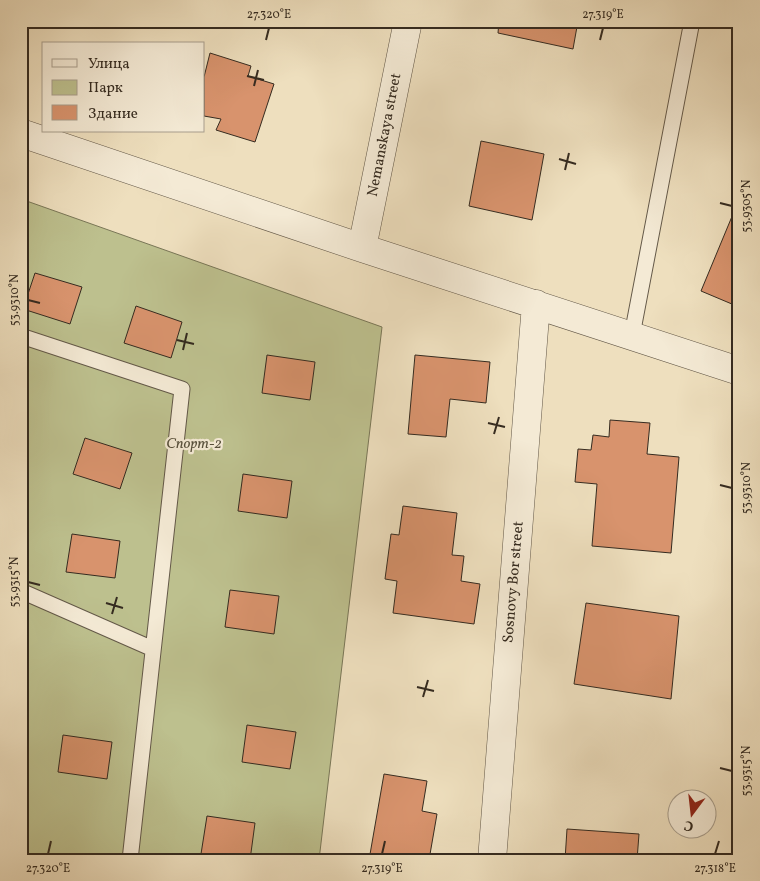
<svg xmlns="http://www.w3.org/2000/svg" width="760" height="881" font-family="Vollkorn,serif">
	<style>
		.green { fill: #bdc08e; stroke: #797657 }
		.building { fill: #d8936d; stroke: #352b20 }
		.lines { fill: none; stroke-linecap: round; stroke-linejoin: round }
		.service-casing { stroke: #635848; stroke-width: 17 }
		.minor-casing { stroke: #635848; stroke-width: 29 }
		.service { stroke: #f4ead5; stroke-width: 15 }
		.minor { stroke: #f4ead5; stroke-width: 28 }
		.ticks { fill: none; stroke: #352b20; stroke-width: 2 }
		.labels { text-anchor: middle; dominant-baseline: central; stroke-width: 4.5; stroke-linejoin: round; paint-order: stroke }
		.street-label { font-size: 15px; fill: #352b20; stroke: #f4ead5 }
		.park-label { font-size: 15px; font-style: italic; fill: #57503c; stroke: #f4ead5 }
		.neatline { fill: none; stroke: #352b20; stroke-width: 2 }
		.ticks-label { font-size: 12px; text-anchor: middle; fill: #352b20 }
	</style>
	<rect width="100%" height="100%" fill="#eedfbe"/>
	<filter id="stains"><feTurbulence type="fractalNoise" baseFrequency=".004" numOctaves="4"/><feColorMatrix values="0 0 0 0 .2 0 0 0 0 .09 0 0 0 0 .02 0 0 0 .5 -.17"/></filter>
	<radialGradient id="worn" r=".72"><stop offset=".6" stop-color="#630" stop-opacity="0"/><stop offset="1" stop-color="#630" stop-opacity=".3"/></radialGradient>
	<path class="green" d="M21,199l361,128 -63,533h-298z"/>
	<path class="building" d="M499,21h79l-5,28 -75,-16z
		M210,53l41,13 -3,10 26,8 -19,58 -39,-12 5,-11 -17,-3v-39z
		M481,141l63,13 -12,66 -63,-14z
		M738,202h1v105l-38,-16z
		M35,273l47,14 -12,37 -47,-15z
		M136,306l46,16 -11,36 -47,-15z
		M267,355l48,7 -5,38 -48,-7z
		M415,355l75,7 -4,41 -36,-4 -4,38 -38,-3z
		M610,420l40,3 -3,31 32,3 -8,96 -79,-7 5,-62 -22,-2 3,-33 13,1 2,-15 16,2z
		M85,438l47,15 -12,36 -47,-15z
		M243,474l49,7 -5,37 -49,-7z
		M403,506l54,7 -5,42 12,1 -3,25 19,3 -6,40 -81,-11 4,-32 -12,-2 6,-45 8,1z
		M72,534l48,7 -5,37 -49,-6z
		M230,590l49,6 -5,38 -49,-7z
		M586,603l93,13 -8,83 -97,-15z
		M247,725l49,7 -6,37 -48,-7z
		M63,735l49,7 -5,37 -49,-7z
		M384,774l43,7 -5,30 15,3 -8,46h-60z
		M207,816l48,7 -5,37 -49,-6z
		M567,829l72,5 -2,26h-72z"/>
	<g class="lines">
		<g class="service-casing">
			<path id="service" d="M632,335l60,-314
				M21,336l161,53 -52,471
				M21,591l132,58"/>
		</g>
		<g class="minor-casing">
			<path id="minor" d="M21,133l341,115 377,123
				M362,248l46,-227
				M492,860l44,-556"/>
		</g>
		<use href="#service" class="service"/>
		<use href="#minor" class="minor"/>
	</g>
	<path class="ticks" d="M266,40l3,-12M600,40l3,-12M247,76l17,4M254,86l4,-16M559,159l17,5M565,170l4,-17M720,203l12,3M28,300l12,3M177,340l17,4M183,350l4,-17M488,423l17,4M494,434l5,-17M720,485l12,3M28,582l12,3M106,603l17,5M112,614l5,-17M417,687l17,4M423,697l5,-17M720,768l12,3M48,854l3,-13M382,854l3,-13M715,854l4,-13"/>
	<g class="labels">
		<g class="street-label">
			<text transform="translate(385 135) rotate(-79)">Nemanskaya street</text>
			<text transform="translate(514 582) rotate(-85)">Sosnovy Bor street</text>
		</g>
		<g class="park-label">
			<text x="194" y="444">Спорт-2</text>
		</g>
	</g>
	<rect width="760" height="881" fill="none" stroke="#eedfbe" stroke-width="55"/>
	<rect x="42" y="42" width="162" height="90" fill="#f4ead5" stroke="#a89e8d"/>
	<rect x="52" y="59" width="25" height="8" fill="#f4ead5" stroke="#a89e8d"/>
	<text x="88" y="68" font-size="15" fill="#352b20">Улица</text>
	<rect x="52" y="80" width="25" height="15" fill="#bdc08e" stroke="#a89e8d"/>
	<text x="88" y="92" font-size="15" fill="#352b20">Парк</text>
	<rect x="52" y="105" width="25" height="15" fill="#d8936d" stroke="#a89e8d"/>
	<text x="88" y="118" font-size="15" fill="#352b20">Здание</text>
	<g transform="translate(692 814) rotate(195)"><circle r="24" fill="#f4ead5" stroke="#a89e8d"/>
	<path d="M0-4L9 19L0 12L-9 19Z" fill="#8f2418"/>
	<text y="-8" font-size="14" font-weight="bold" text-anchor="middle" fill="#352b20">С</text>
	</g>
	<rect x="28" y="28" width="704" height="826" class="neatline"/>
	<g class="ticks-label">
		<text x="269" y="18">27.320°E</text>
		<text x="603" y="18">27.319°E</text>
		<text transform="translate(746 206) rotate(-90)" y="4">53.9305°N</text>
		<text transform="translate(14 300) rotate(-90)" y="4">53.9310°N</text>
		<text transform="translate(746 488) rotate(-90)" y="4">53.9310°N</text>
		<text transform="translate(14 582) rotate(-90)" y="4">53.9315°N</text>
		<text transform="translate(746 771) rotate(-90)" y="4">53.9315°N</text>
		<text x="48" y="872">27.320°E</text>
		<text x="382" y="872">27.319°E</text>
		<text x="715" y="872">27.318°E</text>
	</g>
	<rect width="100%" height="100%" filter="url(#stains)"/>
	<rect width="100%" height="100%" fill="url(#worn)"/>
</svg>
